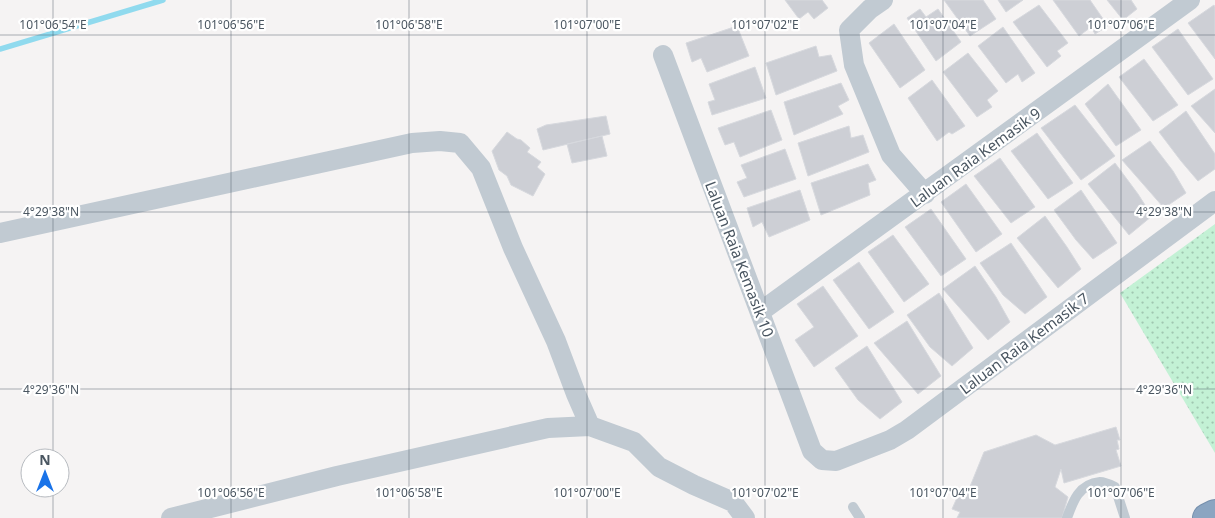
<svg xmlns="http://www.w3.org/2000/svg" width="1215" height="518" font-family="'Noto Sans',sans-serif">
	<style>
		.park { fill: url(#park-dots) }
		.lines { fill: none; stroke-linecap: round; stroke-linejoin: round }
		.stream { stroke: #90daee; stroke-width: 5.5 }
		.building { fill: #cdcfd5; stroke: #d7d9de }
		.highway-casing { stroke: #7690ad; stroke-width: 30 }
		.lane { stroke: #c1cad2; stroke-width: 10 }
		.street { stroke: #c1cad2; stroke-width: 20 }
		.highway { stroke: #8ba5c1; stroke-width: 28 }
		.ticks { fill: none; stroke: #4a5661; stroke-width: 1; stroke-opacity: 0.45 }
		.labels { text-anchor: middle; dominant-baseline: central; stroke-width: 4.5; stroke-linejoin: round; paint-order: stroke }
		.street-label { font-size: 15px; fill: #4a5661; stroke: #fff }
		.ticks-label { font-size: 12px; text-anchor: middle; fill: #4a5661; stroke: #fff; stroke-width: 4.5; stroke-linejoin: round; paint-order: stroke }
	</style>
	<defs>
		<pattern id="park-dots" width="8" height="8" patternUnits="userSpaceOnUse" patternTransform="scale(1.25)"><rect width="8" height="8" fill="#c3f1d5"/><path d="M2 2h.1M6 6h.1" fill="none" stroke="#a0c6b0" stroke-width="1.8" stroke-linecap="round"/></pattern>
	</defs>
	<rect width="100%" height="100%" fill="#f5f3f3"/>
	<path class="park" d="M1215,224v229l-95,-160z"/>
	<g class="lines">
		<path class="stream" d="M0,49l163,-49"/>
	</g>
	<path class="building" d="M785,0h37l6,8 -14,11 -6,-7 -9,7z
		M944,0h39l13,19 -26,17z
		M998,0h25l-17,12z
		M1053,0h37l18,26 -13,8 -4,-7 -12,9z
		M1107,0h24l6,9 -14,11z
		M1039,5l29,38 -11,8 4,5 -14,11 -34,-45z
		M1214,5l1,2v52l-27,-36z
		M920,9l6,8 12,-8 23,33 -25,19 -29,-43z
		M894,24l31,46 -25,18 -31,-45z
		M737,26l12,30 -42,16 -6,-14 -9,4 -6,-19z
		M1003,27l32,46 -13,9 -4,-8 -12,9 -28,-37z
		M1178,29l35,50 -25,16 -36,-48z
		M816,46l3,11 12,-2 6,16 -61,24 -10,-32z
		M968,53l30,38 -11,9 5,7 -15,10 -34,-45z
		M1144,59l34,46 -25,16 -34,-44z
		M755,67l11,31 -54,17 -4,-13 7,-2 -6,-16z
		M932,80l33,46 -13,8 -3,-2 -12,9 -29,-43z
		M841,83l8,17 -11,6 5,8 -49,21 -10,-33z
		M1108,84l33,46 -25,16 -31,-42z
		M1215,89v44l-24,-27z
		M1075,105l40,51 -34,24 -40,-52z
		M771,110l11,30 -42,17 -6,-15 -9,3 -7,-17z
		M1186,111l29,43v15l-17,12 -17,-20 -22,-29z
		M606,116l4,18 -67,16 -6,-21 9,-4z
		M849,126l2,12 12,-3 6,17 -61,24 -10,-33z
		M507,132l10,7 4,1 9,8 -3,4 14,10 -4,5 8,7 -12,22 -22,-11 -4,-9 -8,-6 -7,-19z
		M1037,133l36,50 -25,16 -37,-48z
		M602,136l5,20 -35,7 -5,-19z
		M1150,141l23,30 13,22 -22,15 -42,-48z
		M785,149l11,30 -52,18 -7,-15 10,-4 -6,-13z
		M1000,158l35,49 -24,16 -37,-47z
		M1115,163l23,31 14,22 -23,19 -41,-51z
		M868,164l8,16 -8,3 2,12 -49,20 -10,-32z
		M966,184l36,50 -26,18 -35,-50z
		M800,190l10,30 -41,17 -7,-15 -9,5 -6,-19z
		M1081,190l36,53 -24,16 -17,-19 -22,-30z
		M931,209l35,50 -25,17 -36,-49z
		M1045,216l22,31 14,22 -23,19 -41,-50z
		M893,235l36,49 -25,18 -36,-50z
		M1011,243l36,54 -22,17 -22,-19 -23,-32z
		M859,262l35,50 -25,17 -36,-49z
		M975,266l21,31 14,25 -22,18 -45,-51z
		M823,286l35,50 -44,31 -19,-27 19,-13 -17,-23z
		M939,293l34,55 -21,18 -22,-19 -23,-32z
		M907,321l34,55 -23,18 -44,-51z
		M867,346l35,56 -22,17 -22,-19 -23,-32z
		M1116,427l4,13h-3l2,9 -3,1 5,16 -57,17 -3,-14 -6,18 13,10 -6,21h-105l3,-6 -8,-3 8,-18 7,3 17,-42 52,-17 19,10z"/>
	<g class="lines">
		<g class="highway-casing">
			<path id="highway" d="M1207,518l8,-4"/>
		</g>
		<path class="lane" d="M853,507l7,11
			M1067,518c6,-17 12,-34 33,-36 5,0 11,3 15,5l10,31"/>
		<path class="street" d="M883,0l-13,9 -21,21 5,35 37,90 34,39
			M663,55l149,396 10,9 14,1 54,-21 17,-10 308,-229
			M0,233l412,-90 28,-2 20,2 21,25 32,80 43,93 20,53 14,32
			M760,312l430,-312
			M171,518l166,-42 211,-48 42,-2 44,16 25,25 35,18 39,17 12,16"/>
		<use href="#highway" class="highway"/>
	</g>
	<path class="ticks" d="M53,0v458M231,0v518M409,0v518M587,0v518M765,0v518M943,0v518M1121,0v518M0,35h1215M0,212h1215M0,389h1215M53,488v30"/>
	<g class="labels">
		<g class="street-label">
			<text transform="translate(975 157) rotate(-36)">Laluan Raia Kemasik 9</text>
			<text transform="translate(740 259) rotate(69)">Laluan Raia Kemasik 10</text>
			<text transform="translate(1024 343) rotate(-37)">Laluan Raia Kemasik 7</text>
		</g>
	</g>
	<g class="ticks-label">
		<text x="53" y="29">101°06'54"E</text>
		<text x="231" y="29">101°06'56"E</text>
		<text x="409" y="29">101°06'58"E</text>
		<text x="587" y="29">101°07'00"E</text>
		<text x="765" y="29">101°07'02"E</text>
		<text x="943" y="29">101°07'04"E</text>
		<text x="1121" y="29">101°07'06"E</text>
		<text x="51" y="216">4°29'38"N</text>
		<text x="1164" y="216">4°29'38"N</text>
		<text x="51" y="394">4°29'36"N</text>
		<text x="1164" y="394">4°29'36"N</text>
		<text x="231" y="497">101°06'56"E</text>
		<text x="409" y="497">101°06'58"E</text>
		<text x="587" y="497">101°07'00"E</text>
		<text x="765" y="497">101°07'02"E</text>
		<text x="943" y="497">101°07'04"E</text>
		<text x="1121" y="497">101°07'06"E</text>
	</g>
	<g transform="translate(45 473)"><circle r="24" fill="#ffffff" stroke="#b7bbc0"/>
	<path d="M0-4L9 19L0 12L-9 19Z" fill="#1a73e8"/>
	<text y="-8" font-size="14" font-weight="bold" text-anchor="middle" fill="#4a5661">N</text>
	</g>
</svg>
